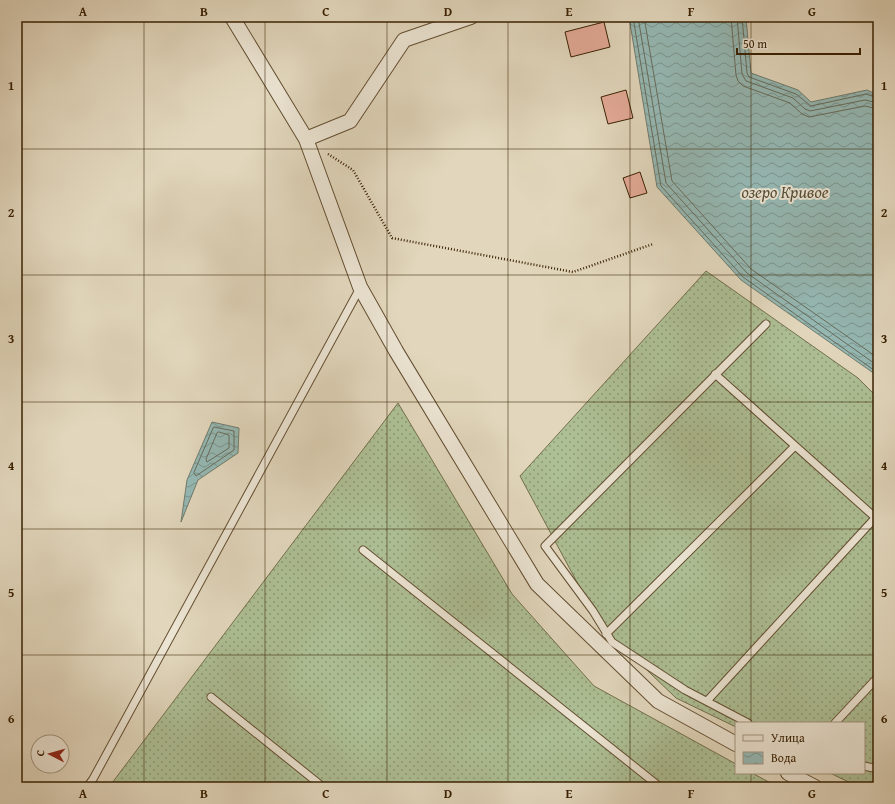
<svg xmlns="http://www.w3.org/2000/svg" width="895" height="804" font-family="'Gentium Book Plus',serif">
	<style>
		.garden { fill: url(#garden-dots); stroke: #73704c }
		.water { fill: url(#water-waves); stroke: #707c6d }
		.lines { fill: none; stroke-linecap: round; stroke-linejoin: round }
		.shore { stroke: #676c5c; stroke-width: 1 }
		.building { fill: #e4aa97; stroke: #392002 }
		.lane-casing { stroke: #634e31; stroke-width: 9 }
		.street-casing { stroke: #634e31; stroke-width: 16 }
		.path { stroke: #392002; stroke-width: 2.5; stroke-dasharray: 1 2; stroke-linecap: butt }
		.lane { stroke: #ece5d4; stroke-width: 7 }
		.street { stroke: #ece5d4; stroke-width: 14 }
		.grid { fill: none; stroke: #392002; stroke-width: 1; stroke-opacity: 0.55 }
		.labels { text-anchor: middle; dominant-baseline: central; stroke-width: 4; stroke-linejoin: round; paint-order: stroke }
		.water-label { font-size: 17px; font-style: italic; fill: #554e38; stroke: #ece5d4 }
		.neatline { fill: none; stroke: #392002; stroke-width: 1.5 }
		.grid-label { font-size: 13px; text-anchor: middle; font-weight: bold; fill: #392002 }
	</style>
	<defs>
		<pattern id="garden-dots" width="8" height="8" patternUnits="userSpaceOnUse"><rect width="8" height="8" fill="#adbf95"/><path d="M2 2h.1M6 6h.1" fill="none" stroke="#8e9b77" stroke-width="1.8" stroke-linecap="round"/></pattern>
		<pattern id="water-waves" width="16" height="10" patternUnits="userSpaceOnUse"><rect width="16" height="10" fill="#95b9b5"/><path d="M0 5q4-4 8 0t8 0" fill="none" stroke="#7b9691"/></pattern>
	</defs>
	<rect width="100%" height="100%" fill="#e2d7bd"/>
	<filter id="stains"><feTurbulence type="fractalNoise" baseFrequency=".005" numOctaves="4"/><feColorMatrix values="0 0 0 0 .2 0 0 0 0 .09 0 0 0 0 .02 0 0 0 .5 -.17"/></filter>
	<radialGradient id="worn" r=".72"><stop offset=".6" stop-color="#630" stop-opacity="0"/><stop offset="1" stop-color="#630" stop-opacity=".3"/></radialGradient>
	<path class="garden" d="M706,271l152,107 20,20v389h-19l-29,-14h34v-50h-128v4l-60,-29 -76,-73 -80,-149z
		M398,403l114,191 82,92 142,78v9h16l26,14h-669z"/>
	<path class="water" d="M629,17h117l5,56 47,17 13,12 56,-12 11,5v284l-6,-7 -131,-92 -84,-93z
		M212,422l27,6 -1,25 -40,27 -17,42 6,-42z"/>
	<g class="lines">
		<path class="shore" d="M633,17l28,169 82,91 135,96
			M638,17l28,166 81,90 131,93
			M644,17l28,164 79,88 127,89
			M731,17l5,58 2,6 5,5 47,17 12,11 7,3 56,-11 13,3
			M737,17l5,57 4,7 47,17 12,11 5,2 55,-11 13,3
			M742,17l5,56 2,4 47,17 15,12 55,-12 12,4
			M214,427l20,4v19l-38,26 -2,-3z
			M219,432l10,3v13l-22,14 -1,-3 11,-26z"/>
	</g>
	<path class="building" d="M604,22l6,25 -39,10 -6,-25z
		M626,90l7,28 -25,6 -7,-27z
		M640,172l7,21 -17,5 -7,-20z"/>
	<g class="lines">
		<g class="lane-casing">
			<path id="lane" d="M715,374l163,146
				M363,550l297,237
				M606,634l189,-188
				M211,697l112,90
				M707,701l168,-183
				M748,723l-63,-33 -73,-48 -19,-31 -48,-65 221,-222
				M835,723l43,-46
				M864,766l14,3
				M87,787l6,-8 267,-491"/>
		</g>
		<g class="street-casing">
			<path id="street" d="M232,17l74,122 54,148 36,64 141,233 121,117 78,43
				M306,139l44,-18 54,-81 67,-23
				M788,773l27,14"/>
		</g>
		<path class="path" d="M328,154l25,16 39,68 181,34 80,-28"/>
		<use href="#lane" class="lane"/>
		<use href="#street" class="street"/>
	</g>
	<path class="grid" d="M144,17v770M265,17v770M387,17v770M508,17v770M630,17v770M751,17v706M17,149h861M17,275h861M17,402h861M17,529h861M17,655h861M751,773v14"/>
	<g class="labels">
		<g class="water-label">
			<text x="785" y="191">озеро Кривое</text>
		</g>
	</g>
	<rect width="895" height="804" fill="none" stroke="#e2d7bd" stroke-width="44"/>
	<rect x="735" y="722" width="130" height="52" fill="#ece5d4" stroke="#a49680"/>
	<rect x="743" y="735" width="20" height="6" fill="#ece5d4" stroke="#a49680"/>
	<text x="771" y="742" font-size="12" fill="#392002">Улица</text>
	<rect x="743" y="752" width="20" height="12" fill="url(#water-waves)" stroke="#a49680"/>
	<text x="771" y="762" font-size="12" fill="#392002">Вода</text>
	<g transform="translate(50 754) rotate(276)"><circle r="19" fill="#ece5d4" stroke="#a49680"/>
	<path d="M0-3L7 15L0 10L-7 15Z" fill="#8f2418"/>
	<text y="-6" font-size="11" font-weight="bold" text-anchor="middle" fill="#392002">С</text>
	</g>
	<path d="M737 48v6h123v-6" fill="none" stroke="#392002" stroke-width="2"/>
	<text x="743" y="48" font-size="12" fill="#392002" stroke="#ece5d4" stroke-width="3" paint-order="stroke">50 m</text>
	<rect x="22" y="22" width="851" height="760" class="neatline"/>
	<g class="grid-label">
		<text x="83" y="16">A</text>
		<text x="204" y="16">B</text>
		<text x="326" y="16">C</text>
		<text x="448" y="16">D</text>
		<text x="569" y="16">E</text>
		<text x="691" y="16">F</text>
		<text x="812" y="16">G</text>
		<text x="11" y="90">1</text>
		<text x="884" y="90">1</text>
		<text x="11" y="217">2</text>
		<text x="884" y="217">2</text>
		<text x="11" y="343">3</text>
		<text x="884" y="343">3</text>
		<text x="11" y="470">4</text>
		<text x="884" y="470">4</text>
		<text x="11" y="597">5</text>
		<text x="884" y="597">5</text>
		<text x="11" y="723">6</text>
		<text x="884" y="723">6</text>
		<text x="83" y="798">A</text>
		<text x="204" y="798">B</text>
		<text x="326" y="798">C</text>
		<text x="448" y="798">D</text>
		<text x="569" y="798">E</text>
		<text x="691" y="798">F</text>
		<text x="812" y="798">G</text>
	</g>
	<rect width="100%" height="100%" filter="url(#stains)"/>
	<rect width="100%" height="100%" fill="url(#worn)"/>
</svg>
